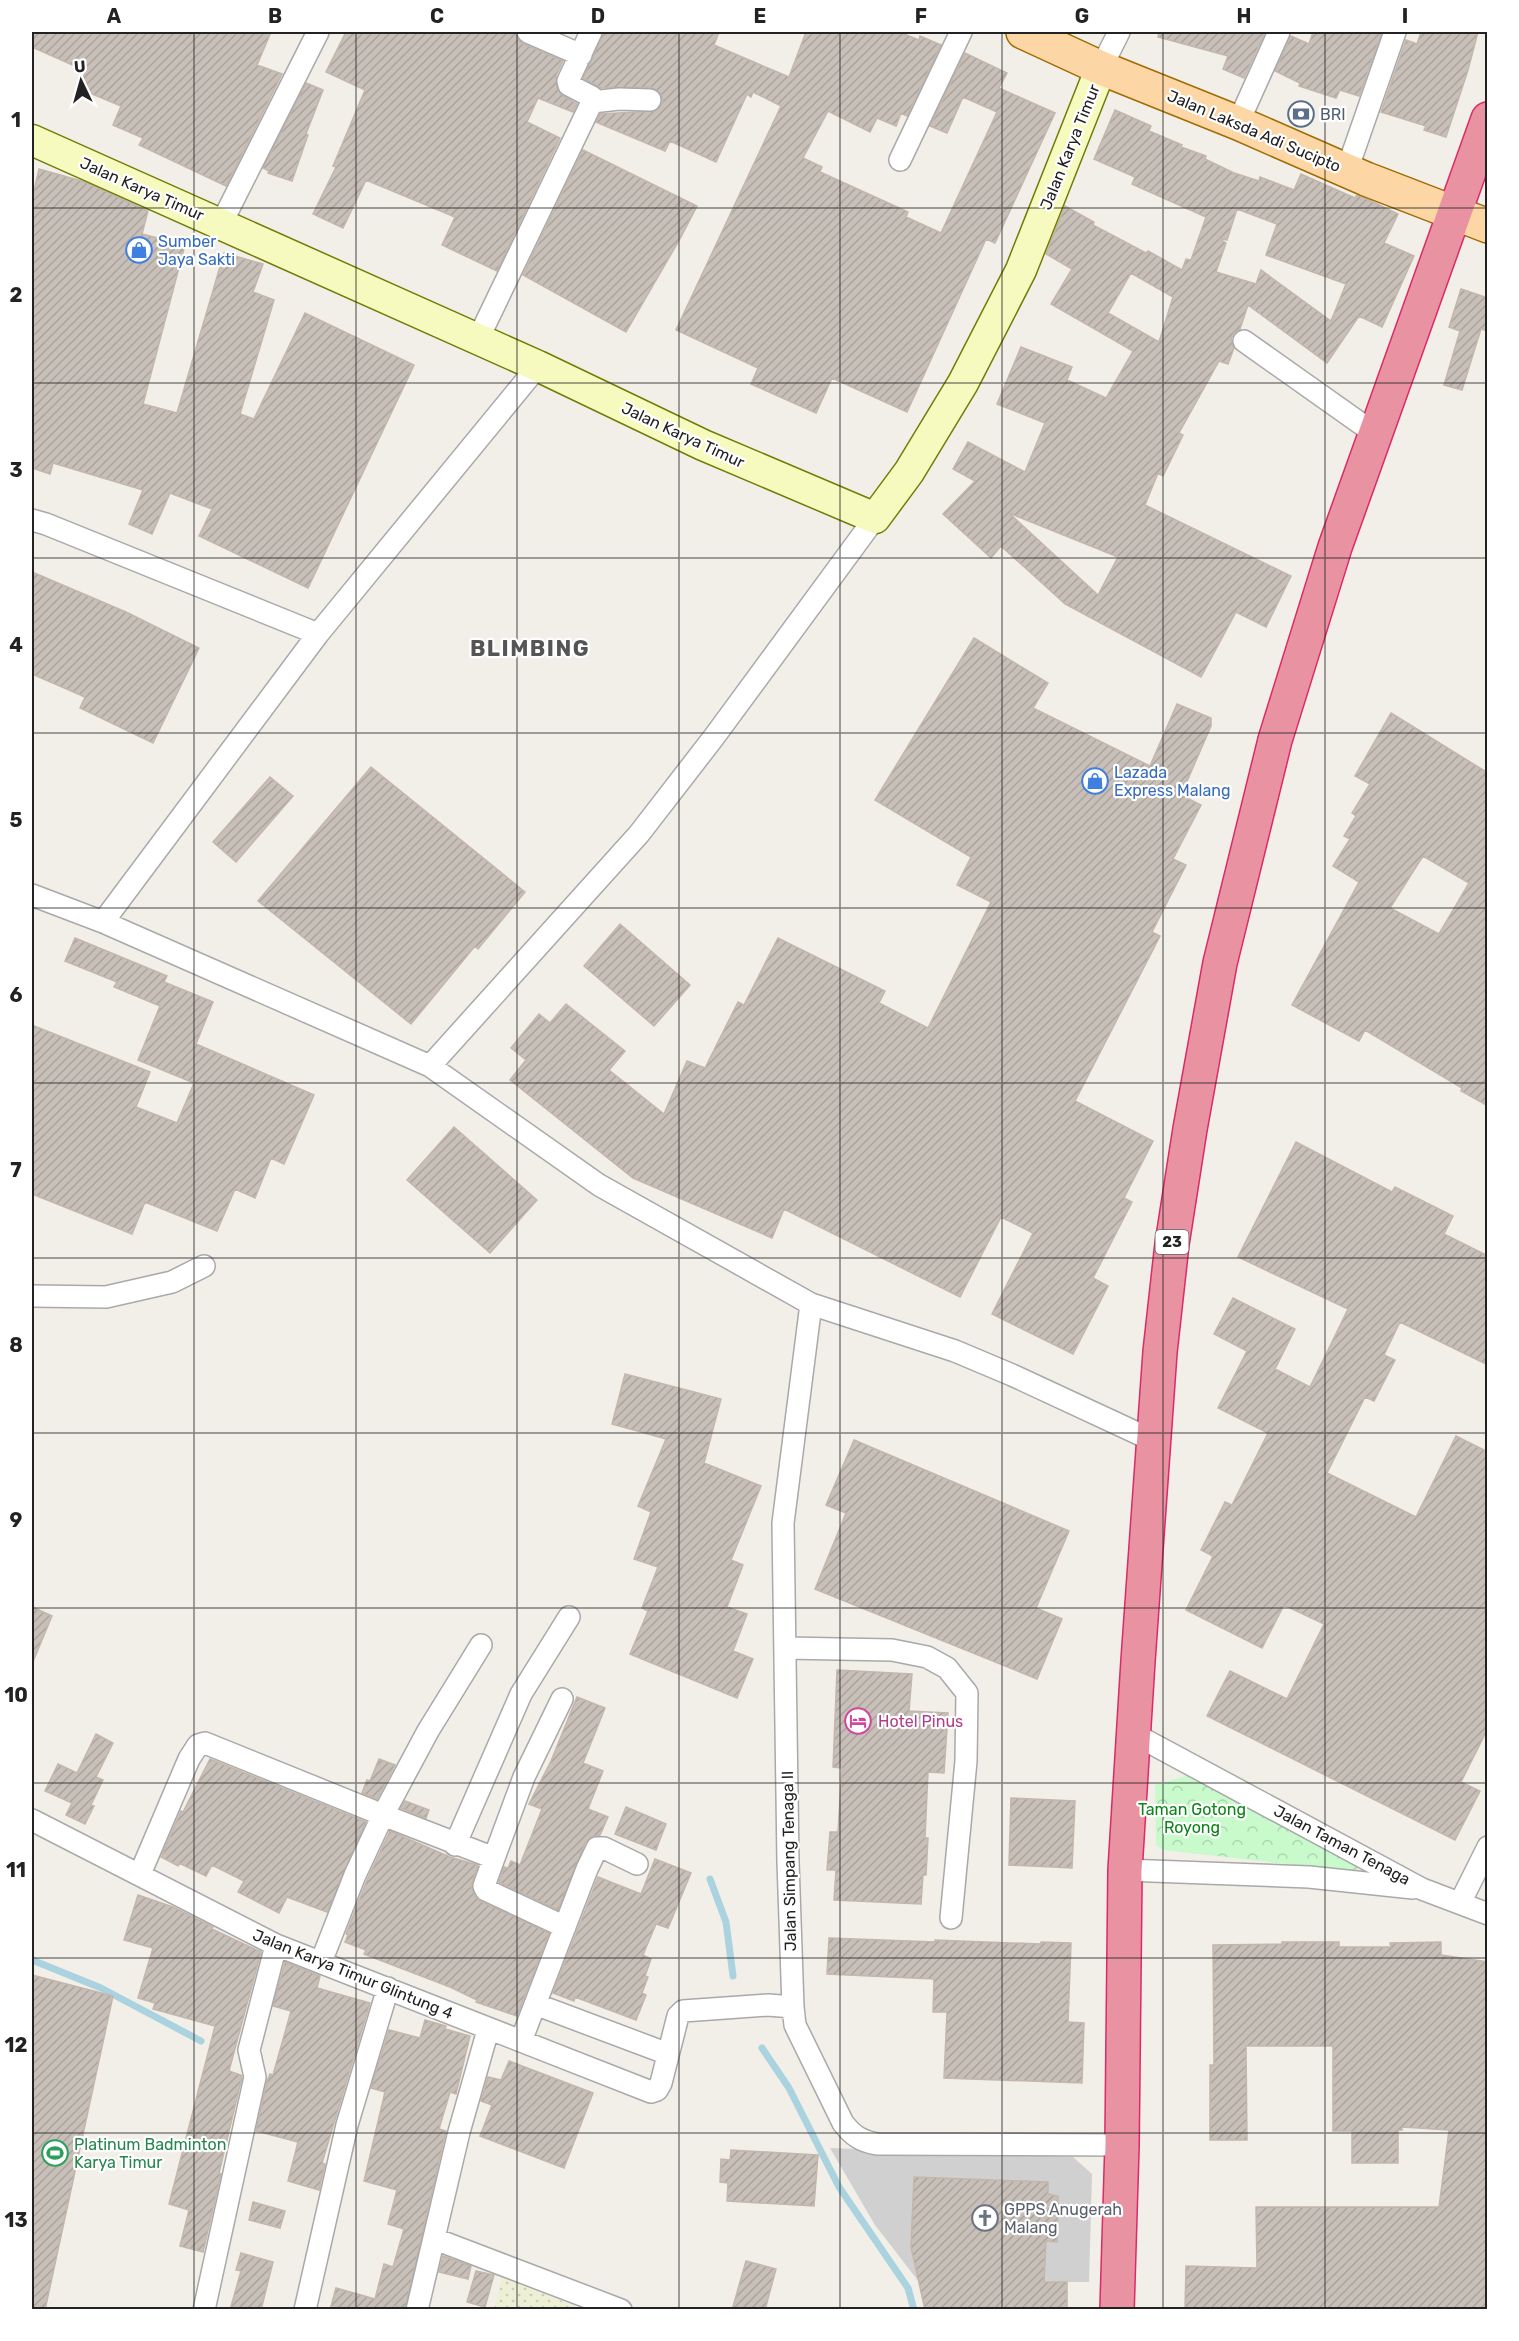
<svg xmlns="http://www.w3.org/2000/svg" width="1519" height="2341" font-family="Rubik,sans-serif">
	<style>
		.religious { fill: #d0d0d0 }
		.farmland { fill: url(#farmland-dots) }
		.park { fill: url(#park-crowns) }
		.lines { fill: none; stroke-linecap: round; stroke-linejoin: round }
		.stream { stroke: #aad3df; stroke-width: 7 }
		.building { fill: url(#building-hatch); stroke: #c4b6ab; stroke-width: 1.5; fill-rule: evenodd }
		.street-casing { stroke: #a9a9a9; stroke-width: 24 }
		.secondary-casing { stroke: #707d05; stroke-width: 33 }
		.primary-casing { stroke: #a06b00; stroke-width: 36 }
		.highway-casing { stroke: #dc2a67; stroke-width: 36 }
		.street { stroke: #fff; stroke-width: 21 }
		.secondary { stroke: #f7fabf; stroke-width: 30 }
		.primary { stroke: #fcd6a4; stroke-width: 33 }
		.highway { stroke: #e892a2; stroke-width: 33 }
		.grid { fill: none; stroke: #222; stroke-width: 1.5; stroke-opacity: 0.55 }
		.labels { text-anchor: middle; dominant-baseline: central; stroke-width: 4.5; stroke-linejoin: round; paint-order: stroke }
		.shield { fill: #fff; stroke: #646464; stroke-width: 1.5 }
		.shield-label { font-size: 15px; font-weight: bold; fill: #222 }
		.service-label { font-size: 16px; fill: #4e5e75; stroke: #fff; text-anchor: start }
		.street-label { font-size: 16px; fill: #222; stroke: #fff }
		.shop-label { font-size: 16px; fill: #366cbe; stroke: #fff; text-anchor: start }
		.hotel-label { font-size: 16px; fill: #b23c85; stroke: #fff; text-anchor: start }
		.park-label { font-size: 16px; fill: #0c8416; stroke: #fff }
		.leisure-label { font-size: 16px; fill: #27864d; stroke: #fff; text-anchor: start }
		.worship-label { font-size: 16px; fill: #5b616d; stroke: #fff; text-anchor: start }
		.district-label { font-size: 22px; font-weight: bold; letter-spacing: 1.5px; fill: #555; stroke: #fff }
		.neatline { fill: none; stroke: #222; stroke-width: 2 }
		.grid-label { font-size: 20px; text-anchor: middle; font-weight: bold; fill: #222 }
	</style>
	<defs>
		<pattern id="farmland-dots" width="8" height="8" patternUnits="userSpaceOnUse" patternTransform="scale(1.5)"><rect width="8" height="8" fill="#eef0d5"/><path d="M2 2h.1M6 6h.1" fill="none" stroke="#ccceb7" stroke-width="1.8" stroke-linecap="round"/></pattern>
		<pattern id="park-crowns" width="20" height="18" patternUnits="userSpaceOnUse" patternTransform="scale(1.5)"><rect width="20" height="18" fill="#c8facc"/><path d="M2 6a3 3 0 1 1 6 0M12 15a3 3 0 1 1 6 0" fill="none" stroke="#acd6af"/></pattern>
		<pattern id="building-hatch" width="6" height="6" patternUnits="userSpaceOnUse" patternTransform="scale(1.5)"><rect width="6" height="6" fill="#c7bfb8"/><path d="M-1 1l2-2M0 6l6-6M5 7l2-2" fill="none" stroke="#aba49e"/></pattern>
	</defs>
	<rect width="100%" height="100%" fill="#f2efe9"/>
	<path class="religious" d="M830,2148l243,9 19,17 -3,108h-170l-44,-57z"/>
	<path class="farmland" d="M502,2276l79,33 -87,1z"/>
	<path class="park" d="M1186,1776l171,85v11l-194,-22 -7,-5 -1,-60z"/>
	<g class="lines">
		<path class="stream" d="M710,1879l16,43 7,54
			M32,1960l69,28 100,53
			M762,2048l27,40 50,99 69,101 6,22"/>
	</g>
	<path class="building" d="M32,32h239l-14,33 25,9 -56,112 -87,-41 4,-7 -30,-13 8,-19 -43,-18 8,-17 -54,-24z
		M346,32h170l1,7 5,4 41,18 -7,15 1,12 6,8 14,8 -4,8 -35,-14 -11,24 33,16 -63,133 -55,-26 13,-28 -89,-37 -23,48 -30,-14 23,-47 -3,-1 32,-76 -39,-18z
		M604,32h115l-5,13 75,32 17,-45h93l20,8 1,-4 21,9 -34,71 -6,-3 -5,13 -19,-8 -7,14 -42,-21 -25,47 19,9 -2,5 88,40 -2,5 35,16 56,-121 -34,-15 -16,36 -17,-7 35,-73 42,20 -8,15 56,25 -60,130 -9,-4 -79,173 -75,-34 -16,35 -65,-29 7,-16 -82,-38 105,-224 -28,-14 -2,5 -4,-3 -31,68 -46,-21 -5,10 -69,-29 4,-8 55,-3 5,-4 3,-6 -2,-7 -10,-7 -50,1 -18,-10z
		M1159,32h106l-21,46 -21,-9 5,-13 -70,-19z
		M1313,32h69l-23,64 -19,-6 -4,8 -37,-12 1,-3 -25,-12 16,-35 18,8z
		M1421,32h57l-10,38 -22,67 -22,-7 2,-4 -45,-14 25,-72 11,4z
		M306,83l17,7 -17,44 2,1 -16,46 -24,-8 1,-2 -6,-3z
		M1115,110l36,16 -2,5 33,14 -1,2 25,9 -1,3 29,14 25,8 1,-4 34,13 7,-16 54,24 2,-3 12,5 29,14 -14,29 30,13 -32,71 -23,-11 -32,47 -79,-58 -8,24 -6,4 -3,6 3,9 -6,16 -9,-3 -40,72 4,2 -20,41 -5,-3 -13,32 146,71 -25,51 -30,-15 -35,65 -136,-73 -64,-58 -10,12 -48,-44 32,-33 -22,-12 15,-27 57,30 20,-49 -48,-19 24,-57 51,20 -5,13 39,18 27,-47 -82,-47 21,-35 -26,-15 19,-48 29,16 -1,3 53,28 2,-2 34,19 4,-11 5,1 15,-43 -74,-33 3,-7 -41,-18zM1237,209l40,15 -11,31 80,29 -15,37 -70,-51 -5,14 -40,-12 10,-29 -8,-5 9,2zM1131,273l42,24 -14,45 -51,-29zM1009,513l109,44 -20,38z
		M583,150l114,56 -16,31 -55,95 -103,-57z
		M39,169l46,13 63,29 -6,23 43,11 -42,159 34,9 47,-160 39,11 -10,28 21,8 -34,114 14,5 51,-106 109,52 -106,223 -109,-52 13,-27 -42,-16 -18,41 -23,-10 14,-34 -90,-27 -3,11 -18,-6v-269z
		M1461,289l27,9v33l-7,-2 -19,61 -18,-5 16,-54 -11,-4z
		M32,572l94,40 73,36 -46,95 -73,-35 5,-11 -53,-23z
		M974,638l74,45 -15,25 117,58 27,-62 34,14v8l-30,69 20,10 -28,54 13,6 -34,67 8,4 -85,165 78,40 -29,57 8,4 -39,76 15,8 -35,68 -81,-40 41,-81 -32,-16 -41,80 -176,-88 -12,29 -139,-60 -123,-98 16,-20 -15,-12 28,-34 11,9 16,-19 59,47 -16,19 55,44 23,-53 18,7 33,-66 6,3 34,-67 107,53 -6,12 49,25 63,-126 -34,-17 14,-28 -96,-57z
		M1391,713l97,60v333l-27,-15 1,-3 -97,-58 -6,11 -67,-36 67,-123 -26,-16 17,-27 -6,-3 12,-20 -4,-3 18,-29 -15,-8zM1423,856l46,27 -30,51 -49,-26z
		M371,767l154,125 -47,57 -3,-3 -64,78 -153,-123z
		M270,777l23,19 -57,66 -23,-20z
		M620,924l70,61 -36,41 -70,-60z
		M75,938l92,38 -3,6 49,20 -17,42 118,51 -30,69 -13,-6 -16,40 -20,-9 -18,42 -72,-29 -13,32 -100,-40v-169l118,47 -14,35 41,16 17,-40 -56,-23 22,-54 -46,-19 3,-5 -52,-21z
		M454,1127l83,73 -47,53 -83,-73z
		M1296,1142l96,50 3,-5 58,29 -9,18 44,22v109l-88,-43 -16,33 11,5 -21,41 -9,-4 -38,76 89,44 40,-81 32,16v276l-27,54 19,9 -25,49 -248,-124 23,-45 57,28 37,-75 -40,-19 -22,43 -76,-38 27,-54 -12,-6 24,-48 7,3 36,-72 -50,-25 29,-57 -33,-17 19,-36 62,31 -20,40 35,18 38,-78 -110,-52z
		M625,1374l96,25 -17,64 57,23 -30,74 12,5 -16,42 20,7 -14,37 20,8 -16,39 -107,-44 18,-43 -6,-3 16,-41 -24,-8 17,-47 -13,-6 28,-67 -54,-15z
		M854,1440l215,91 -33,77 26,11 -25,60 -222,-90 31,-76 -20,-8z
		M32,1607l20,9 -20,48z
		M837,1670l75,4 -3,37 39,2 -4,60 -16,-1 -3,66h3l-2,37h-3l-2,29 -87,-4 2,-30h-9l3,-38h8l4,-64 -9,-1z
		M577,1697l28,11 -22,55 20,8 -15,38 20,8 -8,18 -9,2 -6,6 -27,67 -59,-28 5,-15 4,1 3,-7 9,4 22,-56 -13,-5 22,-43z
		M96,1734l17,9 -17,34 7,3 -12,25 3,1 -9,18 -19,-9 6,-12 -27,-12 13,-27 19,9z
		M210,1759l156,63 -39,90 -40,-15 -8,16 -41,-21 6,-11 -32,-16 -6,11 -27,-13 -1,3 -17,-9 20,-46 2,1z
		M379,1759l16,6 -18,34 -15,-6 5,-13 3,1z
		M1011,1798l64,3 -3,67 -63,-3z
		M405,1801l24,9 -3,8 -25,-10z
		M626,1807l40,17 -10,26 -41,-16z
		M390,1831l60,26 28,8 -7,21 4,10 5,5 69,32 -32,83 -41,-14 1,-2 -27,-13 -86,-33 2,-4 -21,-8 3,-7 -2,-1 21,-54z
		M655,1859l36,14 -23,55 -12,-4 -13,31 8,4 -6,17 3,1 -6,16 4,2 -10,25 -61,-23 -1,4 -21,-8 45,-116 43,17z
		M138,1895l35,12 40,20 -1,2 49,23 -32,119 12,4 1,2 -23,96 2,1 -18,78 -23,-6 9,-36 -20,-6 46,-178 -62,-17 2,-6 -17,-5 15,-50 -29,-8z
		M829,1938l106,4v-2l106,4v-2l30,1 -3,79 16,1 -2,60 -138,-5 3,-66h-14l1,-33 -107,-5z
		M1282,1942h57v5h52l-1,-4 51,-1v13l47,7v348h-303l1,-44 71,2 -1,-61h183l10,-77 -47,-3v3h-4v33h-46v-32h-19v-85h-87l1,94h-37v-75h4l-1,-120 69,-1z
		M285,1962l35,14 -3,12 53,15 -48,160 3,1 -6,26 -31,-9 10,-39 -42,-11 11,-50 3,-7 3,1 18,-64 -18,-5z
		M32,1975l81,21 -68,314h-13z
		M425,2020l21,6 -1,3 25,7 -14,58 -6,-2 -11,37 7,2 -41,178 -11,-3 -1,4h-63l6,-22 39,11 9,-35 9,3 11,-38 -16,-5 9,-34 -33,-9 21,-89 -14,-4 18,-58 31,8z
		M509,2061l84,32 -29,75 -84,-32 12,-31 -11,-4 7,-24 13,3z
		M731,2150l87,5 -4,51 -87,-5 1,-18 -8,-1 1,-23 9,1z
		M914,2177l134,5v12l10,2 -1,46 -11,-1 -2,41h23v28h-142l-14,-63z
		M253,2202l32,9 -5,17 -31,-8z
		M241,2253l32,9 -12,48h-31l11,-39 -5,-1z
		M443,2256l28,10 -3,13 -29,-7z
		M746,2261l30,8 -11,41h-33z
		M476,2271l18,4 -9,32 -18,-5z"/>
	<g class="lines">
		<g class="street-casing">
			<path id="street" d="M528,32l53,23
				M1101,68l18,-36
				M592,102l27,-3 31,1
				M1238,123l41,-91
				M900,160l61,-128
				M1347,170l48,-138
				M221,224l97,-192
				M478,339l114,-237v-5l-23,-12 -1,-4 23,-49
				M1244,341l130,92
				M32,520l14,4 272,110
				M32,895l71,27 327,144 169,119 212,119 144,47 57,24 140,65
				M103,922l215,-288 220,-268
				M430,1066l209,-232 75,-97 161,-219
				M32,1296l74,1 66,-15 32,-16
				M811,1304l-28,219 5,339 5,145 2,18 48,98c10,13 18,18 34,21l245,1
				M785,1648l107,2 35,7 20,11 20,25 -1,68 -15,157
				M1134,1734l288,155 66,25
				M32,1820l244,125 375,147 6,-2 4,-7 17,-67 5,-5 85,-6 25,2
				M455,1845l66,-151 48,-77
				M494,1858l-10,28 2,4 79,37
				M1125,1870l184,7 104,11
				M140,1874l49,-115 9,-14 7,-2 178,72 45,-84 53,-86
				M1460,1903l28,-56
				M321,1962l34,-87 28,-60 111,43 30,-81 38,-78
				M535,2004l133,50
				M521,2041l66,-172 10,-21h7l33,16
				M435,2239l186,71
				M204,2310l51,-233 -6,-27 27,-105
				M305,2310l42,-185 41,-137
				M417,2310l42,-178 29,-102"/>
		</g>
		<g class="secondary-casing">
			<path id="secondary" d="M32,140l506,226 165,79 172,73 34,-46 54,-89 58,-113 80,-202"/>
		</g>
		<g class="primary-casing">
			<path id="primary" d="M1023,32l78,36 137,55 128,56 122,47"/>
		</g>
		<g class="highway-casing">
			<path id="highway" d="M1117,2310l5,-165 3,-275 13,-209 22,-309 12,-108 18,-115 30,-166 55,-223 60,-193 153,-428"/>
		</g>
		<use href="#street" class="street"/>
		<use href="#secondary" class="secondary"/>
		<use href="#primary" class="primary"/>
		<use href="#highway" class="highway"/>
	</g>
	<path class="grid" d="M194,32v2278M356,32v2278M517,32v2278M679,32v2278M840,32v2278M1002,32v2278M1163,32v2278M1325,32v2278M32,208h1456M32,383h1456M32,558h1456M32,733h1456M32,908h1456M32,1083h1456M32,1258h1456M32,1433h1456M32,1608h1456M32,1783h1456M32,1958h1456M32,2133h1456"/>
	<defs>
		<g id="bank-ring" transform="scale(1.35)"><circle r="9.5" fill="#fff" stroke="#5c6f8a" stroke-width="1.5"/><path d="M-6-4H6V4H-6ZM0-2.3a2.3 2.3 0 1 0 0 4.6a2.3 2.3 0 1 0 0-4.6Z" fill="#5c6f8a"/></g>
		<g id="shop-ring" transform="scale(1.35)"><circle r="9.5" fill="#fff" stroke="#3f7fe0" stroke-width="1.5"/><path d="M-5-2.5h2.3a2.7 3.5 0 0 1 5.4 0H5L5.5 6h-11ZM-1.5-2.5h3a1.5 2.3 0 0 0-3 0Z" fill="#3f7fe0"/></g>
		<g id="hotel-ring" transform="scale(1.35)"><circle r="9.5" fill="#fff" stroke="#d1479c" stroke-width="1.5"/><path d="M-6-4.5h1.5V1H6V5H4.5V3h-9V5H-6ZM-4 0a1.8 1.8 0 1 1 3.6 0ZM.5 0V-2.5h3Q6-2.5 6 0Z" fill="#d1479c"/></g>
		<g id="stadium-ring" transform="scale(1.35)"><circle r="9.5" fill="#fff" stroke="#2e9e5b" stroke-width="1.5"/><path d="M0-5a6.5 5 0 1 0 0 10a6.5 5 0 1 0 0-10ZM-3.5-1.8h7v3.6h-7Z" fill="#2e9e5b"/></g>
		<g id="church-ring" transform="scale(1.35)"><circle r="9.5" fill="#fff" stroke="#6b7280" stroke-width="1.5"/><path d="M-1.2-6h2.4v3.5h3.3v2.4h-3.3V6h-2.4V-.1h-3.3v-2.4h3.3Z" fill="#6b7280"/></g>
	</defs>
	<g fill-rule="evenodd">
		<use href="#bank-ring" x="1301" y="114"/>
		<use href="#shop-ring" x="139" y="250"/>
		<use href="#shop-ring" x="1095" y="781"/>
		<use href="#hotel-ring" x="858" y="1721"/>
		<use href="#stadium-ring" x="55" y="2153"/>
		<use href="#church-ring" x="985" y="2218"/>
	</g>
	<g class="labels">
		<rect class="shield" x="1155.5" y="1230" width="33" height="24" rx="4.5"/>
		<g class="shield-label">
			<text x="1172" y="1242">23</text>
		</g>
		<g class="service-label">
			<text x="1320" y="114">BRI</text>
		</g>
		<g class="street-label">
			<text transform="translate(1254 131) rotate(23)">Jalan Laksda Adi Sucipto</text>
			<text transform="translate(1070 147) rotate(-68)">Jalan Karya Timur</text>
			<text transform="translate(142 189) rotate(24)">Jalan Karya Timur</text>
			<text transform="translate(683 435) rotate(25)">Jalan Karya Timur</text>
			<text transform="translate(1342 1845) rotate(28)">Jalan Taman Tenaga</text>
			<text transform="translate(789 1861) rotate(-91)">Jalan Simpang Tenaga II</text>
			<text transform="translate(353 1974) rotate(22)">Jalan Karya Timur Glintung 4</text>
		</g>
		<g class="shop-label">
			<text x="158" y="241">Sumber<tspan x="158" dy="18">Jaya Sakti</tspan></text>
			<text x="1114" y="772">Lazada<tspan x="1114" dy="18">Express Malang</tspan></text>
		</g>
		<g class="hotel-label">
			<text x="878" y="1721">Hotel Pinus</text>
		</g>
		<g class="park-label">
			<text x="1192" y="1809">Taman Gotong<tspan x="1192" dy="18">Royong</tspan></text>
		</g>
		<g class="leisure-label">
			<text x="74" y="2144">Platinum Badminton<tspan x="74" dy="18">Karya Timur</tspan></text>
		</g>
		<g class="worship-label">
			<text x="1004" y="2209">GPPS Anugerah<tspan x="1004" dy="18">Malang</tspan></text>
		</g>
		<g class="district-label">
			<text x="530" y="648">BLIMBING</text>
		</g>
	</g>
	<rect width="1519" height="2341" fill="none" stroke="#ffffff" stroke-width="66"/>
	<g transform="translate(81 81) rotate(355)" stroke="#ffffff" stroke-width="4.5" paint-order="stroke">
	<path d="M0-4.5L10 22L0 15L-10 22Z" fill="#222222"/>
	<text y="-9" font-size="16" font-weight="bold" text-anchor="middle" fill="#222222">U</text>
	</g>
	<rect x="33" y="33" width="1453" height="2275" class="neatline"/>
	<g class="grid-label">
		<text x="114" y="23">A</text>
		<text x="275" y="23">B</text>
		<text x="437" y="23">C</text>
		<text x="598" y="23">D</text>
		<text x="760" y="23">E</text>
		<text x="921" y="23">F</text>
		<text x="1082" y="23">G</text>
		<text x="1244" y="23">H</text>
		<text x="1405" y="23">I</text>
		<text x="16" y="127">1</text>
		<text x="16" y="302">2</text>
		<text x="16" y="477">3</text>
		<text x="16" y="652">4</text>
		<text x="16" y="827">5</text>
		<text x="16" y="1002">6</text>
		<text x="16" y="1177">7</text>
		<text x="16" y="1352">8</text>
		<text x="16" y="1527">9</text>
		<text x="16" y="1702">10</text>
		<text x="16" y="1877">11</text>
		<text x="16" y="2052">12</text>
		<text x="16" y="2227">13</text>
	</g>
</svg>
